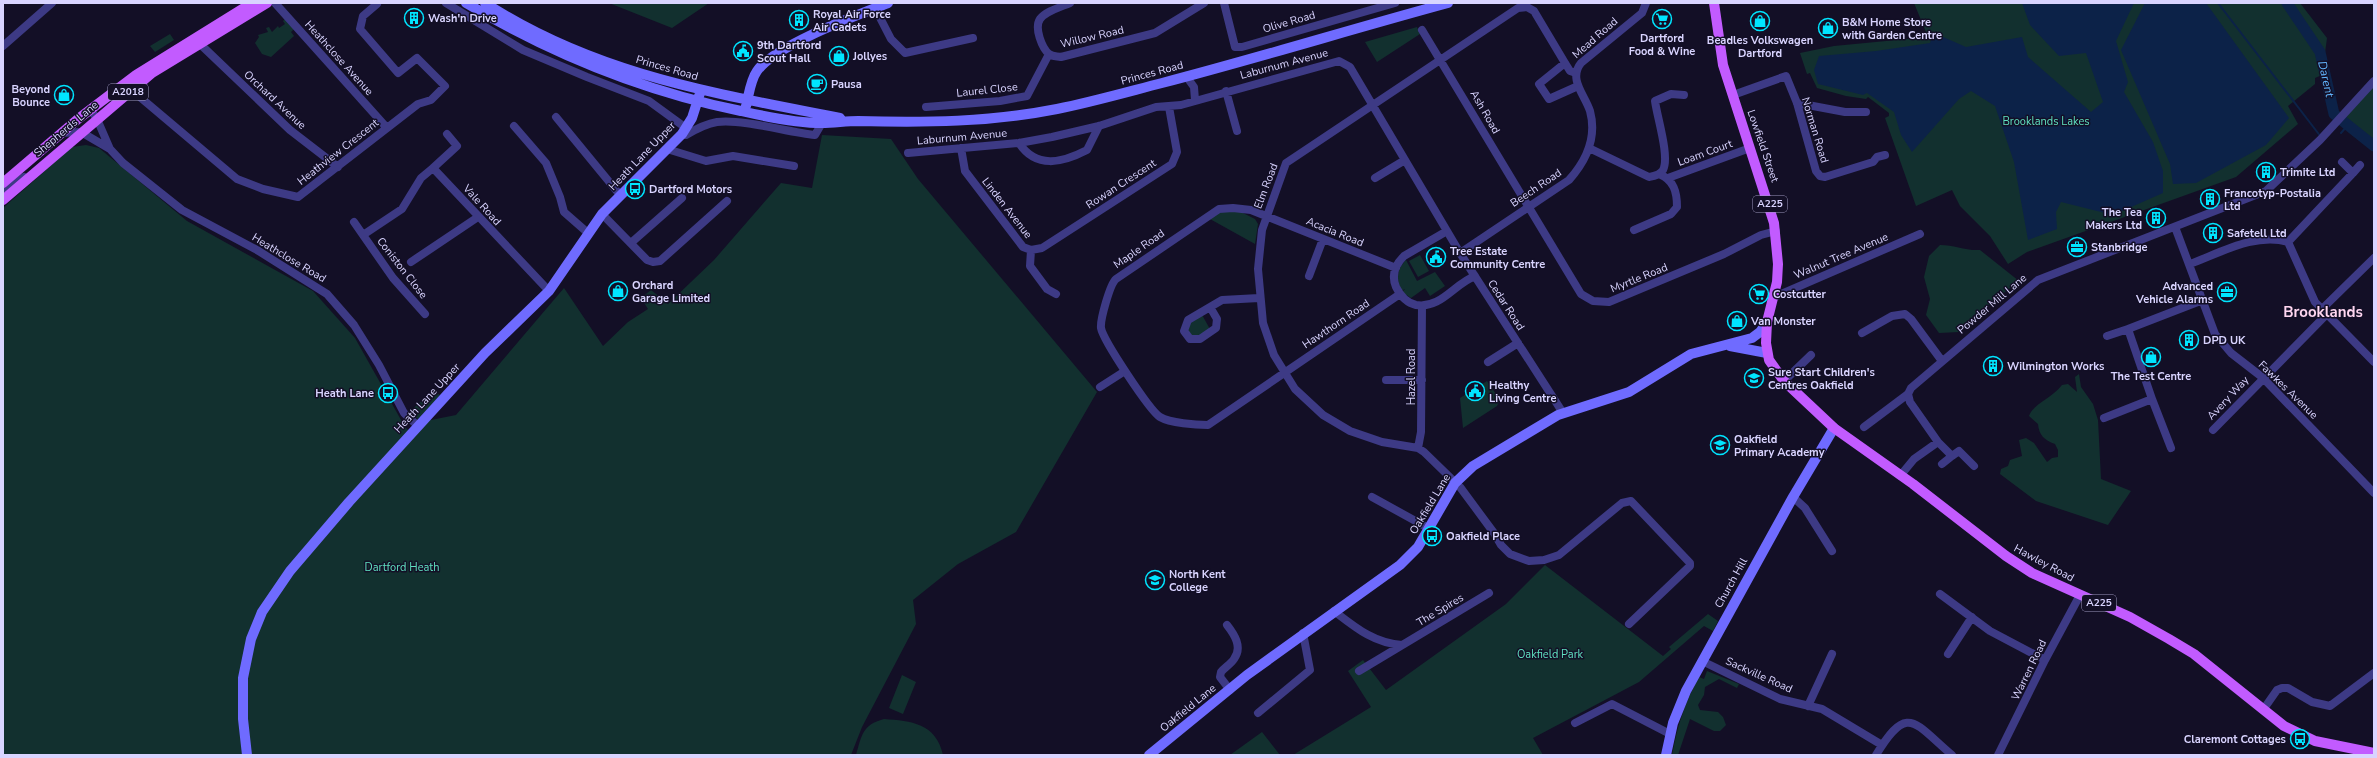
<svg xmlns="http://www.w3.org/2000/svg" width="2377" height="758" font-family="'Nunito Sans',sans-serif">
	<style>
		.green { fill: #12302f }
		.water { fill: #0c2248 }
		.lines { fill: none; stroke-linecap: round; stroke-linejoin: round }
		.stream { stroke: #0c2248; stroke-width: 2 }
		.river { stroke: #0c2248; stroke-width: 11 }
		.street { stroke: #3d3a85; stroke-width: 8 }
		.secondary { stroke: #6f6bff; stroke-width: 10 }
		.primary { stroke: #c25bff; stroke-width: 10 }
		.labels { text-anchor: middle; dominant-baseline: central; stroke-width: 3; stroke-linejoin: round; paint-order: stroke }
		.shield { fill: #130f26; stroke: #9e99be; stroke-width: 1 }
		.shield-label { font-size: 10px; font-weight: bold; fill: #d9d4ff }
		.poi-label { font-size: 11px; font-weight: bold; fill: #d9d4ff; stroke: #130f26; text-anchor: start }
		.street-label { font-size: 11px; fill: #d9d4ff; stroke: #130f26 }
		.park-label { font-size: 11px; fill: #5fe0c0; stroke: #130f26 }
		.water-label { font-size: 12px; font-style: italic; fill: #62b6ff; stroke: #130f26 }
		.district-label { font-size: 15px; font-weight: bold; fill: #ffd6f0; stroke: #130f26 }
	</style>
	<rect width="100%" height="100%" fill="#130f26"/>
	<path class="green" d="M609,3h100l-37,25z
		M1914,3h386l27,35 -5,37 -7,3v6l-27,22 10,18 -62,53 -209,75 -19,12 -18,-28 -30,-30 -8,-16 -36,16 -31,-88 4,-2v-3l-21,-16 -2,2 -20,-3 -29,-8 -7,-15 -3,1 -7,-21 34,-7 94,-9z
		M285,19l9,10 -3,3 3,4 -23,21 -9,-3 -7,-11 4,-6 -1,-2 10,-3 -2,-4 3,-1 3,5 6,-6 1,2 6,-4 -2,-3z
		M1417,27l3,7 -43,28 -12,-20z
		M170,34l4,6 -19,12 -5,-6z
		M2374,86v66l-26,-20 -4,-13z
		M822,135l69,4 27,40 179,213 -81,140 -58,32 -45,36 3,24 -54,103 -11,28h-848v-547l69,-61 14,-2 13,3 88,73 126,70 42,47 50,89 8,8 13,-14 30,-6 108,-127 39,58 25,-24 20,-13 -7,-11 10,-8 17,14 46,-44 67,-77 31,5z
		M1227,211l14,1 14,7 3,5 -3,20 -45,-25 8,-6z
		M1940,245c14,0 26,6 40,5l39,31 -47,37 -13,14 -20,1 -13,-18 4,-16 -6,-22 5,-21z
		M1420,255l9,16 -11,6 -9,-16z
		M1406,260l11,21 18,-9 10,14 -15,10 -5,-8 -14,10 -9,-6 3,-3 -4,2c-5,-12 -4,-22 5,-31z
		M1201,313l10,18 -19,7 -7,-12z
		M2079,374l2,13 12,17 5,16 3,59 30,12 -23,34 -72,-24 -36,-27 1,-5 7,-3 2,-6 12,-4 -3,-16 7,-2 8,5 13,19 5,-4 6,-1v-7l-3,-6c-11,-4 -16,-9 -17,-20l-9,-8c5,-13 22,-17 33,-31l6,-1 9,8 -2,-15z
		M1487,381l13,19 -3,6 -34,22 -3,-30z
		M439,394l1,2 -22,23 -10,-6 19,-17z
		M1545,565l118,91 8,-7 -2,-2 39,-33 10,7 -5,10 -9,-5 -65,56 -106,56 10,17h-250l78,-48 -23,-36 15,-11 23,30 120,-86z
		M1707,671l32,13 -2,4 -18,-9 -14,8 -1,8 -6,10 2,5 18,2 5,5 3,8 -6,6h-6l-24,-12 -12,36h-6c5,-28 13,-53 27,-78l5,2z
		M902,675l14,7 -13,32 -14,-6z
		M884,719c27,2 52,4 59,36h-87c6,-20 6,-30 28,-36z
		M1262,732l18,23h-50z"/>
	<path class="water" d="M2022,3h112l-18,38 12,41 -4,10 29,50 10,29v22l-50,22 -52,-13 -5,10 1,17 -29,11 -14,-78 -19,-56 -24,-15 -12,8 -47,53 -11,-17 -7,-23 -27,-19 -4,2 -45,-11 -4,-14 5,-14 57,-5 54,-8 4,-10 32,14 56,-10 6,20 63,55 12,-10 -17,-49 -27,3 -29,-31z
		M2145,3h61l83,115 -23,27 -70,38 -23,1 -3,-20 -49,-114z"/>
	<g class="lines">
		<path class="stream" d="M2218,3l103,134
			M2341,133l6,-7"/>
		<path class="river" d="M2287,3l33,49 14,62 40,32"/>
		<path class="street" d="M275,3l112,125
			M446,3l77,47 64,27 62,24 37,27
			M1070,3c-9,4 -24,8 -30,16 -6,9 2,29 9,35 4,3 8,2 12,3l94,-24 49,-30
			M1224,3l11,44h7l153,-44
			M875,8l16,31 14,14 68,-15
			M1422,30l159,264 12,7 16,1 115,-48 37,-19 15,-4
			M200,44l90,86 48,37
			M3,46l49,-43
			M1565,63l-26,21 10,15 29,-13
			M1576,73l-6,-2 -5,-8 -31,-52 -7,-4 -9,1 -232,155 -24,67 -4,39 5,54 11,32 21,34 28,26 27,16 32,11 36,6 6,4 36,35 34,46 7,12 9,9 19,7 15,-1 15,-5 63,-52 9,-2 59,62v3l-61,58
			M1186,76l8,11 1,13
			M128,87l109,92 26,10 35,8 120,-93 13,-4 14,-14 -28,-28 -19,15 -38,-44 3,-13 14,-12
			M1226,91l11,40
			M1733,95l53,-19 11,27 19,68 4,5 5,1 48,-15 4,-5 8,-2
			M1797,103l48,9h21
			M926,107l74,-6 27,-5 22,-42
			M90,109l7,10 13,30
			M556,117l64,78
			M514,126l32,37 14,34 4,15 24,21
			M61,133l20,-1 29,17 13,14 59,47 75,40 70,44 27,31 25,40 25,48 13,12
			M447,134l10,12 -24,22 116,123
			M682,134l4,1c10,-6 19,-11 31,-13 27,-3 70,10 98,13l7,-12
			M1019,143c17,26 43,20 68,7l12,-24
			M961,148l4,23 58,76 8,3 -1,16 17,23 9,5
			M1589,148l60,29c5,-1 11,-2 14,-7 7,-13 -6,-53 -8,-69l16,-7 13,1
			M667,149l39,12 27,-5 61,10
			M908,153l111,-10 33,-6 47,-11 57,-19 25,-2 158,-44 11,6 110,186 103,160
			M2353,173l7,-8
			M1375,178l30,-18
			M1668,178l82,-30
			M3,188h5l16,-11
			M602,214l45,46 6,2 7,-1 67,-60
			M354,222l9,13
			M2175,227l40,107 16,19 31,24 112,116
			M1634,230l37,-16 6,-7c0,-15 -3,-27 -18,-33
			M1447,231l-43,25c-9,9 -13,19 -8,31 4,8 11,16 20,18 25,4 38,-21 59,-29
			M632,242l50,-44
			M2288,242l65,-69 -11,-11
			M1031,250l11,-2 130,-84 5,-12 -8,-45
			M1460,253l109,-73c17,-19 28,-43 21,-69 -5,-16 -22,-32 -9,-48l61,-50 4,-10
			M411,262l67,-45
			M2190,264c30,-11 66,-32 98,-22l27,60 59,60
			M1396,268l-145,-58 -18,-2 -14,1 -103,70c-6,5 -16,41 -15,49 2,12 49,83 59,89 10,6 36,8 48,8l192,-131
			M1309,276l14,-37
			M1772,298l148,-64
			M1210,307l7,12 -1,9 -16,11h-10l-6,-8 4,-11 34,-20 37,-2
			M2322,309l52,-51
			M425,314l-32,-36 -30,-43 39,-26 19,-31 12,-10
			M1862,333l30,-17 13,-2 6,5 31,42
			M2107,336l21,-7
			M1488,362l30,-19
			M1386,380h36
			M1784,381l27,-26
			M1100,387l25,-16
			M2152,399l19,49
			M2104,418l48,-19 -24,-70 75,-29
			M1864,427l44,-33 3,-6 127,-108 228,-89 54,-51 54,-59
			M2213,430l114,-116
			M1938,442l14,14 -10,8
			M1418,448l3,-16 1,-126
			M1952,456l7,-5 15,15
			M1900,476l14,-17 24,-17 -28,-40 -2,-8
			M1372,497l58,32
			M1793,497l12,11 27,43
			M1940,594l50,37 55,29
			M1334,611c22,17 40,32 68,34
			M1227,625c7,9 16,22 7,34 -3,5 -9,8 -13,13l-1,5 10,13
			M1948,654l24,-37
			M1702,661l78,38 42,10 60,36
			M1359,671l130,-78
			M1808,706l24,-52
			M2263,710l14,-20 5,-2h6l24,14 18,4 44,-33
			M1258,713l52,-43 -7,-37
			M1575,723l37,-19 58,30
			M1876,755c32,-53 38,-32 76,0
			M1998,755l47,-95 35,-65"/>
		<path class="secondary" d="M466,3c86,51 177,88 275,108 26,6 55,12 81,12 12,0 24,-2 36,-2 67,2 133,1 199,-12 35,-7 70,-17 105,-26 96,-25 190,-54 286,-80
			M485,3c111,72 229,90 355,115
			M746,106c3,-11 4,-25 11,-35 18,-26 101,-56 131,-68
			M1730,346l37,7
			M247,755l-4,-36v-41l8,-39 11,-27 28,-41 59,-69 136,-149 64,-62 53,-77 80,-80 10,-16 9,-28
			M1149,755l98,-80 153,-110 18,-18 37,-64 18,-17 85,-51 71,-23 62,-38 61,-16 8,-6 7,-10
			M1666,755l7,-32 13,-32 107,-194 41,-69"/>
		<path class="primary" d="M1714,3l9,62 51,158 4,41 -1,18 -10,40 -1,21 3,17 15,21 50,47 79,56 93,72 26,17 98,44 39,22 25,15 90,72 31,15 59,12
			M3,183l75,-64 58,-44 116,-72
			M3,200l149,-127 115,-70"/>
	</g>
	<defs>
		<g id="building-ring" transform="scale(1)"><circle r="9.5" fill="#130f26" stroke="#00e5ff" stroke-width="1.5"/><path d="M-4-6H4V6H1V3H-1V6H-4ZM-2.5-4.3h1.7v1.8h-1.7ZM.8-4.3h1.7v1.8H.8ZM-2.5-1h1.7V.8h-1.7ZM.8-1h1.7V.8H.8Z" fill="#00e5ff"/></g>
		<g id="supermarket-ring" transform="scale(1)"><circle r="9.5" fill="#130f26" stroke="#00e5ff" stroke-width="1.5"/><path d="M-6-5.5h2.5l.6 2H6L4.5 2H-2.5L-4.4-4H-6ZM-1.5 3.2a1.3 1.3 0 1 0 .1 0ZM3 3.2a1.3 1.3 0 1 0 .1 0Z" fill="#00e5ff"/></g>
		<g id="shop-ring" transform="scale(1)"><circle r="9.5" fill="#130f26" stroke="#00e5ff" stroke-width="1.5"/><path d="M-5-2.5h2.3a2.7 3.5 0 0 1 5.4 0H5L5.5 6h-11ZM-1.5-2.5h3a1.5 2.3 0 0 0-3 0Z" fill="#00e5ff"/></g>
		<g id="civic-ring" transform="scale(1)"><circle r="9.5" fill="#130f26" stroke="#00e5ff" stroke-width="1.5"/><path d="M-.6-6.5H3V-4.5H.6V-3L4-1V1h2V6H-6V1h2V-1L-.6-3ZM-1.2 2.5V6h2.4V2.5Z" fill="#00e5ff"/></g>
		<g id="cafe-ring" transform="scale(1)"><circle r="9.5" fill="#130f26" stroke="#00e5ff" stroke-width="1.5"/><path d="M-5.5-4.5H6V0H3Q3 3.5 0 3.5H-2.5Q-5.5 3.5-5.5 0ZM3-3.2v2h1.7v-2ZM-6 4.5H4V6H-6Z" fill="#00e5ff"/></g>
		<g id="bus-ring" transform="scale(1)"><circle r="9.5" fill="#130f26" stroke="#00e5ff" stroke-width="1.5"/><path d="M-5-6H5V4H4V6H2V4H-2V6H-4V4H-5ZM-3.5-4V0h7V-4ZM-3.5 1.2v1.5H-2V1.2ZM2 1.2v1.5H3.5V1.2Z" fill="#00e5ff"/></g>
		<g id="office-ring" transform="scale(1)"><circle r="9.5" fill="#130f26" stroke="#00e5ff" stroke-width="1.5"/><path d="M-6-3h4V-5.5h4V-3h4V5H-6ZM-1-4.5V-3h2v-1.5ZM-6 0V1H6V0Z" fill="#00e5ff"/></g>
		<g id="school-ring" transform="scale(1)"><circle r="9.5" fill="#130f26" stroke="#00e5ff" stroke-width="1.5"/><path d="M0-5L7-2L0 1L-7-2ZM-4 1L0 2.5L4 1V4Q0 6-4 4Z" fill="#00e5ff"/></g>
		<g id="university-ring" transform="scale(1)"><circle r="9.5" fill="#130f26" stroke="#00e5ff" stroke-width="1.5"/><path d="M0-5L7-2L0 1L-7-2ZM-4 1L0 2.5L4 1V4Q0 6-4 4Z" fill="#00e5ff"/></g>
	</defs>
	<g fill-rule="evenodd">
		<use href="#building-ring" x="414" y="18"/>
		<use href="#supermarket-ring" x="1662" y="19"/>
		<use href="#building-ring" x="799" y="20"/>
		<use href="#shop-ring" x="1760" y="21"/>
		<use href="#shop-ring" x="1828" y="28"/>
		<use href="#civic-ring" x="743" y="51"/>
		<use href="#shop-ring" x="839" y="56"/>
		<use href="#cafe-ring" x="817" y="84"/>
		<use href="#shop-ring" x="64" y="95"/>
		<use href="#building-ring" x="2266" y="172"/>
		<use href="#bus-ring" x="635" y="189"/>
		<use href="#building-ring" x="2210" y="199"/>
		<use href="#building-ring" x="2156" y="218"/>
		<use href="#building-ring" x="2213" y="233"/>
		<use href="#office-ring" x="2077" y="247"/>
		<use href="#civic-ring" x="1436" y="257"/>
		<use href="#shop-ring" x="618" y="291"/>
		<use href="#office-ring" x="2227" y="292"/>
		<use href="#supermarket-ring" x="1759" y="294"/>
		<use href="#shop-ring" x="1737" y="321"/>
		<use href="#building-ring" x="2189" y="340"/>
		<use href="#shop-ring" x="2151" y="357"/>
		<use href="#building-ring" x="1993" y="366"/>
		<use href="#school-ring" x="1754" y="378"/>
		<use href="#civic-ring" x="1475" y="391"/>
		<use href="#bus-ring" x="388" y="393"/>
		<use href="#school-ring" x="1720" y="445"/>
		<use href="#bus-ring" x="1432" y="536"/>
		<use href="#university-ring" x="1155" y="580"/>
		<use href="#bus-ring" x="2300" y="739"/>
	</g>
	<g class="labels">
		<g class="shield">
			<rect x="108" y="84" width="40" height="16" rx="3"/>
			<rect x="1753" y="196" width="34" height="16" rx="3"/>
			<rect x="2082" y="595" width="34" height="16" rx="3"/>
		</g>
		<g class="shield-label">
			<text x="128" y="92">A2018</text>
			<text x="1770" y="204">A225</text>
			<text x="2099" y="603">A225</text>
		</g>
		<g class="poi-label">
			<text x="813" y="14">Royal Air Force<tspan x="813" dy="13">Air Cadets</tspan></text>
			<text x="428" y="18">Wash'n Drive</text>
			<text x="1842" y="22">B&amp;M Home Store<tspan x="1842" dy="13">with Garden Centre</tspan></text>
			<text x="1662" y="38" text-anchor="middle">Dartford<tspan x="1662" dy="13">Food &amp; Wine</tspan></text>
			<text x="1760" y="40" text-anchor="middle">Beadles Volkswagen<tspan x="1760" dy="13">Dartford</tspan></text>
			<text x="757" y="45">9th Dartford<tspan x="757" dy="13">Scout Hall</tspan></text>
			<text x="853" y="56">Jollyes</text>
			<text x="831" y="84">Pausa</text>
			<text x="50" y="89" text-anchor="end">Beyond<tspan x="50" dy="13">Bounce</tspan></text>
			<text x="2280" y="172">Trimite Ltd</text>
			<text x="649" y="189">Dartford Motors</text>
			<text x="2224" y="193">Francotyp-Postalia<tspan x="2224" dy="13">Ltd</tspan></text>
			<text x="2142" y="212" text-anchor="end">The Tea<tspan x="2142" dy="13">Makers Ltd</tspan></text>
			<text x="2227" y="233">Safetell Ltd</text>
			<text x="2091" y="247">Stanbridge</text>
			<text x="1450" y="251">Tree Estate<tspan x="1450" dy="13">Community Centre</tspan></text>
			<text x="632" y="285">Orchard<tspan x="632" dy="13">Garage Limited</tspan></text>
			<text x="2213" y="286" text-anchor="end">Advanced<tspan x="2213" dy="13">Vehicle Alarms</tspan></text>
			<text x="1773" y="294">Costcutter</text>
			<text x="1751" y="321">Van Monster</text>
			<text x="2203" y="340">DPD UK</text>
			<text x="2007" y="366">Wilmington Works</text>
			<text x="1768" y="372">Sure Start Children's<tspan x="1768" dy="13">Centres Oakfield</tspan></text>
			<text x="2151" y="376" text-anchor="middle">The Test Centre</text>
			<text x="1489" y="385">Healthy<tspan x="1489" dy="13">Living Centre</tspan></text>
			<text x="374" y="393" text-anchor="end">Heath Lane</text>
			<text x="1734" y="439">Oakfield<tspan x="1734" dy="13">Primary Academy</tspan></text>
			<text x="1446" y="536">Oakfield Place</text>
			<text x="1169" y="574">North Kent<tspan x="1169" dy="13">College</tspan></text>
			<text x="2286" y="739" text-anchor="end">Claremont Cottages</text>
		</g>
		<g class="street-label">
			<text transform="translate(1289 22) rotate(-16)">Olive Road</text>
			<text transform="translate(1092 37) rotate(-13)">Willow Road</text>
			<text transform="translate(1595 38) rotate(-41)">Mead Road</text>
			<text transform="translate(339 58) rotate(48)">Heathclose Avenue</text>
			<text transform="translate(1284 64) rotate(-15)">Laburnum Avenue</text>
			<text transform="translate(667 68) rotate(16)">Princes Road</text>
			<text transform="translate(1152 73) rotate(-15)">Princes Road</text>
			<text transform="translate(987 90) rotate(-6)">Laurel Close</text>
			<text transform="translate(275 100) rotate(43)">Orchard Avenue</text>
			<text transform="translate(1485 112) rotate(60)">Ash Road</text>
			<text transform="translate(66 129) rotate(-40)">Shepherds Lane</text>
			<text transform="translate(1815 130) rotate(73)">Norman Road</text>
			<text transform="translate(962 137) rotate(-5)">Laburnum Avenue</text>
			<text transform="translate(1763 146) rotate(71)">Lowfield Street</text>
			<text transform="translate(338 152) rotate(-38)">Heathview Crescent</text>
			<text transform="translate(1705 153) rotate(-20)">Loam Court</text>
			<text transform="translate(642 156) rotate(-46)">Heath Lane Upper</text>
			<text transform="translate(1121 184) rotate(-33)">Rowan Crescent</text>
			<text transform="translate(1266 186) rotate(-69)">Elm Road</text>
			<text transform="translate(1536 188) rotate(-34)">Beech Road</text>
			<text transform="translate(482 205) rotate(48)">Vale Road</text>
			<text transform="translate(1007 208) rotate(52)">Linden Avenue</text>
			<text transform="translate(1335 232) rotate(22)">Acacia Road</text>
			<text transform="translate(1139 249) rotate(-35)">Maple Road</text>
			<text transform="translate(1841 256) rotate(-23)">Walnut Tree Avenue</text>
			<text transform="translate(289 258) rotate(31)">Heathclose Road</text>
			<text transform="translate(402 268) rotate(52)">Coniston Close</text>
			<text transform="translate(1639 278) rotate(-22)">Myrtle Road</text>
			<text transform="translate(1992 304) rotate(-40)">Powder Mill Lane</text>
			<text transform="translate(1506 305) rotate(57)">Cedar Road</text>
			<text transform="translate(1336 324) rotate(-34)">Hawthorn Road</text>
			<text transform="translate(1411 377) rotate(-90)">Hazel Road</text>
			<text transform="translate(2288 390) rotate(44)">Fawkes Avenue</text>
			<text transform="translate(427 398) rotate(-47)">Heath Lane Upper</text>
			<text transform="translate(2228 398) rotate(-47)">Avery Way</text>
			<text transform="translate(1430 504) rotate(-59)">Oakfield Lane</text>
			<text transform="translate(2044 563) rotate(28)">Hawley Road</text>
			<text transform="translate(1731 583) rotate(-61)">Church Hill</text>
			<text transform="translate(1440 610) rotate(-31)">The Spires</text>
			<text transform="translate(2029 670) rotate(-64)">Warren Road</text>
			<text transform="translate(1759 675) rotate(24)">Sackville Road</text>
			<text transform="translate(1188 708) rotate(-39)">Oakfield Lane</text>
		</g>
		<g class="park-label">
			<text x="2046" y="121">Brooklands Lakes</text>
			<text x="402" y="567">Dartford Heath</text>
			<text x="1550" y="654">Oakfield Park</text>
		</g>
		<g class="water-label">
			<text transform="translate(2326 79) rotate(77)">Darent</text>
		</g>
		<g class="district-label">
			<text x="2323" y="312">Brooklands</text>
		</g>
	</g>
	<rect width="2377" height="758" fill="none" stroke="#d9d4ff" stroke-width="8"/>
</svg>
